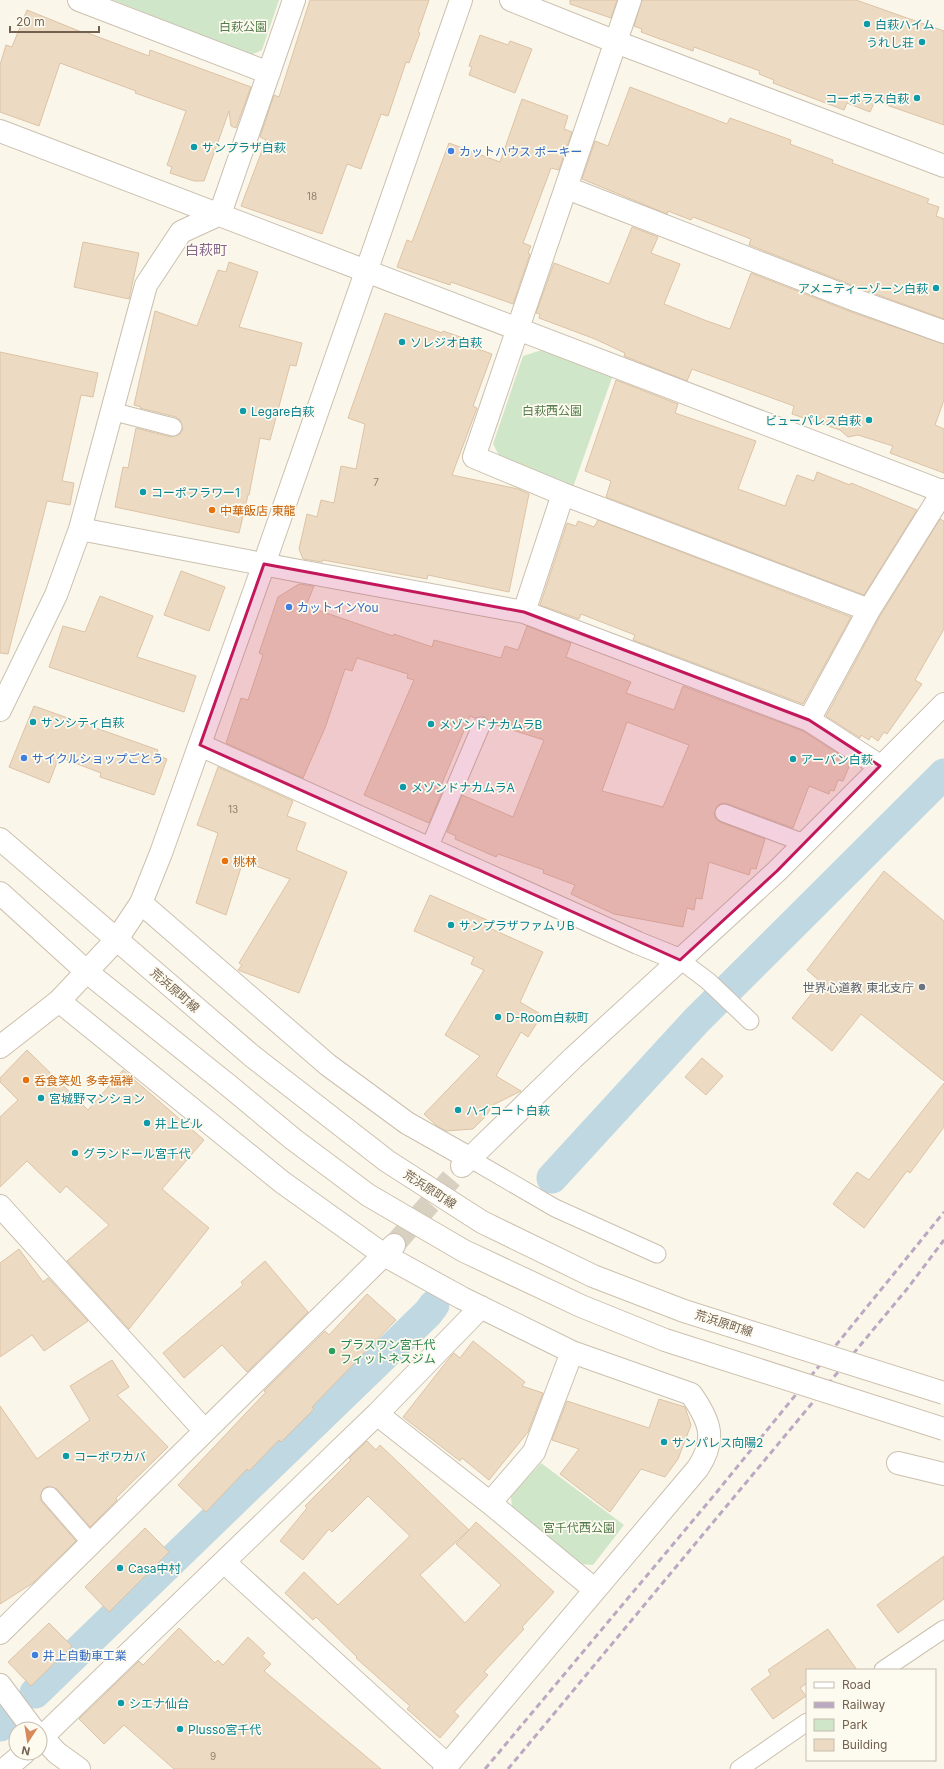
<svg xmlns="http://www.w3.org/2000/svg" width="944" height="1769" font-family="Inter,'Noto Sans JP',sans-serif">
	<style>
		.green { fill: #d0e6c8 }
		.lines { fill: none; stroke-linecap: round; stroke-linejoin: round }
		.canal { stroke: #bfd8e2; stroke-width: 31 }
		.building { fill: #eddac3; stroke: #ddc3a5; fill-rule: evenodd }
		.street-tunnel { stroke: #d8d1c2; stroke-width: 22; stroke-dasharray: 22 11; stroke-linecap: butt }
		.lane-casing { stroke: #cbc0b0; stroke-width: 19 }
		.street-casing { stroke: #cbc0b0; stroke-width: 24 }
		.secondary-casing { stroke: #cdc0ad; stroke-width: 24 }
		.lane { stroke: #fff; stroke-width: 17 }
		.street { stroke: #fff; stroke-width: 22 }
		.secondary { stroke: #fff; stroke-width: 22 }
		.rail { stroke: #bba8c3; stroke-width: 3; stroke-dasharray: 6 4; stroke-linecap: butt }
		.secondary-bridge-casing { stroke: #cdc0ad; stroke-width: 24; stroke-linecap: butt }
		.secondary-bridge { stroke: #fff; stroke-width: 22 }
		.marked { fill: #c2185b; fill-opacity: 0.2; stroke: #c2185b; stroke-width: 3; stroke-linejoin: round }
		.culture-dot { fill: #0f9aa8; stroke: #fdfaef; stroke-width: 1.5 }
		.shop-dot { fill: #3f7fe0; stroke: #fdfaef; stroke-width: 1.5 }
		.food-dot { fill: #e8710a; stroke: #fdfaef; stroke-width: 1.5 }
		.worship-dot { fill: #6b7280; stroke: #fdfaef; stroke-width: 1.5 }
		.leisure-dot { fill: #2e9e5b; stroke: #fdfaef; stroke-width: 1.5 }
		.labels { text-anchor: middle; dominant-baseline: central; stroke-width: 3.5; stroke-linejoin: round; paint-order: stroke }
		.number-label { font-size: 10px; fill: #917f6c }
		.culture-label { font-size: 12px; fill: #0d838f; stroke: #fdfaef; text-anchor: start }
		.park-label { font-size: 12px; fill: #537b4b; stroke: #fdfaef }
		.shop-label { font-size: 12px; fill: #366cbe; stroke: #fdfaef; text-anchor: start }
		.food-label { font-size: 12px; fill: #c56008; stroke: #fdfaef; text-anchor: start }
		.worship-label { font-size: 12px; fill: #5b616d; stroke: #fdfaef; text-anchor: end }
		.street-label { font-size: 12px; fill: #72614f; stroke: #fdfaef }
		.leisure-label { font-size: 12px; fill: #27864d; stroke: #fdfaef; text-anchor: start }
		.quarter-label { font-size: 14px; fill: #87678d; stroke: #fdfaef }
	</style>
	<rect width="100%" height="100%" fill="#faf6e9"/>
	<path class="green" d="M113,0h166l-17,50 -11,5z
		M542,350l71,25 -40,112 -72,-28 -8,-15 30,-88z
		M541,1463l83,62 -31,40 -14,-1 -67,-55 -1,-13z"/>
	<g class="lines">
		<path class="canal" d="M552,1178l144,-157 248,-247
			M35,1693l393,-380 6,-8
			M0,1726l9,-9"/>
	</g>
	<path class="building" d="M310,0h119l-11,32 2,1 -11,30 -3,-1 -18,54 -7,-2 -20,55 -14,-5 -25,70 -81,-28 25,-66 -6,-3 14,-42 5,2z
		M570,0h47l-6,18 -41,-14z
		M642,0h214l88,31v94l-69,-24 -5,11 -23,-9 -3,7 -71,-27 1,-3 -15,-6 1,-3 -66,-24 -1,4 -52,-19 1,-3 -8,-3z
		M27,10l57,23 1,-1 64,24 1,-6 101,37 -15,41 -5,-2 -2,-15 -25,70h-10l-24,-8 2,-6 -5,-2 19,-54 -51,-18 1,-2 -76,-28 -21,63 -39,-14v-47l6,-20 6,2z
		M480,35l28,10 2,-4 22,8 -17,44 -46,-18 3,-8 -3,-1z
		M630,87l97,37 3,-6 61,22 -1,4 43,16 -1,3 97,36 -2,4 12,4 -3,9 8,3v100l-82,-30 -113,-44 2,-6 -58,-22 -2,3 -23,-9 -1,3 -85,-35 13,-38 13,5z
		M522,99l46,17 -4,13 8,3 -13,38 -8,-2 -28,75 8,3 -3,7 2,1 -17,50 -62,-22 -1,3 -53,-18 10,-27 5,2 37,-99 51,19z
		M632,227l26,10 -7,16 29,11 -16,40 43,17 23,8 21,-56 103,40 90,31v56l-9,25 9,4v44l-54,-20 3,-7 -35,-11 -10,2 -8,-7 -48,-16 2,-8 -102,-37 -5,12 -63,-25 1,-3 -30,-14 -56,-21 1,-4 -4,-1 18,-50 55,21z
		M83,242l56,11 -10,46 -55,-12z
		M229,262l29,10 -19,55 63,16 -6,23 -6,-1 -20,75 -10,-2 -11,57h-1l-9,38 -124,-26 8,-40 5,1 8,-40 35,9 9,-3 3,-5 -3,-9 -4,-3 -36,-9 1,-1 -7,-2 21,-94 42,15 21,-56 8,2z
		M385,313l57,20 1,-2 26,9 -2,5 25,9 -19,52 4,2 -25,67 66,14 11,5 -20,98 -81,-17 -1,4 -104,-19 -1,2 -19,-3 -4,-10 8,-35 10,3 4,-17 13,3 7,-37 15,3 9,-45 -17,-6z
		M0,352l98,21 -5,24 -12,-2 -19,86 12,2 -4,22 -23,-4 -39,153 -8,-1z
		M616,380l62,24 -3,9 81,28 -18,48 47,17 12,-31 17,6 3,-9 33,13 1,-2 66,27 -53,85 -258,-98 5,-16 -26,-10z
		M940,519l4,2v108l-29,51 7,4 -35,50 -3,-2 -6,9 -7,-5 -2,4 -8,-5 -1,3 -34,-22 54,-100z
		M598,520l253,97 -48,87 -170,-64 2,-5 -54,-21 -2,5 -39,-14 27,-82 9,3 2,-5 16,6z
		M181,571l44,16 -16,44 -45,-16z
		M299,584l15,2 -8,20 87,30 1,-2 38,13 2,-7 67,18 4,-12 13,4 9,-24 44,17 -5,14 65,25 -5,11 48,17 9,-24 120,45 48,31 -8,19 -5,-1 -4,11 -4,-1 -1,4 -20,-8 -16,42 -65,-24 -6,-1 -5,3 -3,8 2,5 4,3 45,17 -9,30 -5,-1 -2,7 -40,-13 -7,37 -6,-1 -2,12 -7,-2 -4,19 -69,-13 -43,-20 4,-9 -32,-12 1,-3 -46,-16 -2,3 -41,-18 1,-3 -9,-4 15,-37 51,22 31,-77 -54,-17 -5,-6 -10,1 -5,-2 -29,70 3,1 -15,36 -65,-28 50,-115 -7,-2 1,-4 -51,-16 -5,13 -7,-2 -20,59 -22,50 -77,-35 15,-45 7,2 15,-45 -4,-2 19,-56zM627,722l62,23 -26,62 -61,-16z
		M100,596l53,20 -16,41 59,19 -12,36 -135,-45 14,-41 22,6z
		M34,706l124,44 -2,5 11,4 -13,36 -54,-18 1,-4 -42,-16 -10,26 -40,-16z
		M218,767l75,34 -6,15 19,7 -10,27 51,22 -48,121 -61,-23 4,-5 -3,-2 51,-84 -47,-18 -17,54 -30,-12 22,-70 -21,-8z
		M884,871l60,50v160l-83,-67 -29,37 -40,-33 29,-36 -14,-12z
		M430,895l57,25 -2,6 58,26 -23,50 22,13 -14,22 -7,-5 -25,44 25,15 -28,14 -7,11 -13,13 -27,2 -9,-5 -13,-12 56,-58 -35,-21 39,-65 -13,-6 3,-7 -60,-26z
		M27,1050l61,60 35,-40 81,70 -42,49 47,39 -80,101 -62,-68 42,-36 -43,-39 -6,7 -33,-32 -27,26v-70l18,-17 -18,-18v-4z
		M702,1058l21,18 -17,19 -21,-18z
		M944,1083v44l-34,46 -3,-2 -43,57 -31,-24 24,-32 12,8z
		M19,1249l24,33 5,-4 40,43 -44,30 -12,-16 -32,22v-94z
		M265,1261l43,51 -61,60 -25,-27 -38,33 -21,-25 80,-68 -2,-3z
		M367,1294l29,26 -84,87 2,2 -33,33 -2,-2 -30,31 -2,-2 -41,43 -28,-27 88,-93 -2,-1 61,-60 4,4z
		M473,1341l52,41 -3,4 21,7 -15,39 -39,48 -27,-22 -2,3 -57,-44 48,-61 3,-3 6,5z
		M112,1360l17,27 -12,8 51,52 -52,51 1,2 -27,27 -33,-38 -9,-3 -5,3 -3,9 2,4 34,39 -43,42 -33,21v-198l37,53 53,-39 -20,-34z
		M659,1399l26,8 6,18 -13,34 -13,18 -24,-8 -31,43 -50,-38 19,-25 -27,-9 15,-39 82,27z
		M367,1441l9,9 4,-5 89,85 7,-8 78,70 -32,35 2,2 -40,43 4,3 -34,37 5,4 -19,22 -33,-29 3,-3 -54,-48 1,-1 -41,-40 -3,3 -28,-27 19,-21 34,33 72,-69 -42,-40 -36,36 -3,-3 -26,31 -23,-19 27,-33 -2,-2 46,-46 -2,-2zM469,1530l-13,14 45,41 -36,38 -45,-48z
		M145,1528l24,24 -60,60 -24,-25z
		M944,1556v43l-46,34 -21,-28z
		M49,1623l23,23 -41,40 -23,-24z
		M179,1628l36,35 3,-3 5,5 25,-28 17,16 -3,3 9,8 -7,7 117,98h-207l-50,-44 -20,19 -25,-25 60,-58 4,4z
		M828,1629l29,41h-50v13l-7,5 6,8 -33,23 -22,-30 20,-14 -3,-5z"/>
	<g class="lines">
		<path class="street-tunnel" d="M394,1245l68,-79"/>
		<g class="lane-casing">
			<path id="lane" d="M111,411l62,16
				M724,813l80,30
				M429,848l52,-122
				M680,960l28,21 42,40
				M469,1158l86,50 102,46
				M50,1496l41,47
				M883,1670l61,-41
				M739,1769l68,-47"/>
		</g>
		<g class="street-casing">
			<path id="street" d="M79,0l190,73
				M511,0l105,42 328,124
				M630,0l-156,457 89,37 306,116
				M0,131l944,361
				M567,188l291,113 86,31
				M80,529l214,41 230,42 285,108 71,46
				M524,612l39,-118
				M0,710l56,-115 24,-66 66,-244 35,-53 39,-18 74,-214
				M809,720l60,-110 75,-120
				M200,745l438,198 42,17
				M141,903l187,162 79,58 62,35
				M59,1001l223,181 102,73 78,43 110,54 119,42c19,27 26,45 7,74l-254,301
				M462,1166l111,-108 204,-187 167,-167
				M0,1206l204,224
				M377,1414l113,89 104,86
				M898,1463l46,11
				M490,1503l44,-51 38,-100
				M224,1562l223,203
				M0,1633l394,-388
				M0,1685l33,44
				M40,1735l17,18 22,16
				M40,1739l337,-325 104,-107
				M5,1769l19,-16"/>
		</g>
		<g class="secondary-casing">
			<path id="secondary" d="M0,839l252,217
				M0,893l87,79 141,113
				M0,1047l59,-46 58,-62 24,-36 20,-50 103,-289 197,-564"/>
		</g>
		<use href="#lane" class="lane"/>
		<use href="#street" class="street"/>
		<use href="#secondary" class="secondary"/>
		<path class="rail" d="M485,1769l231,-276 228,-281
			M508,1769l399,-480 37,-49"/>
		<g class="secondary-bridge-casing">
			<path id="secondary-bridge" d="M252,1056l135,105 95,61 111,54 91,35 260,82
				M228,1085l65,54 75,56 96,56 117,55 84,34 279,89"/>
		</g>
		<use href="#secondary-bridge" class="secondary-bridge"/>
	</g>
	<path class="marked" d="M264,564l260,48 285,108 71,46 -103,105 -97,89 -480,-215z"/>
	<g class="culture-dot">
		<circle cx="867" cy="24" r="4"/>
		<circle cx="922" cy="42" r="4"/>
		<circle cx="917" cy="98" r="4"/>
		<circle cx="194" cy="147" r="4"/>
		<circle cx="936" cy="288" r="4"/>
		<circle cx="402" cy="342" r="4"/>
		<circle cx="243" cy="411" r="4"/>
		<circle cx="869" cy="420" r="4"/>
		<circle cx="143" cy="492" r="4"/>
		<circle cx="33" cy="722" r="4"/>
		<circle cx="431" cy="724" r="4"/>
		<circle cx="793" cy="759" r="4"/>
		<circle cx="403" cy="787" r="4"/>
		<circle cx="451" cy="925" r="4"/>
		<circle cx="498" cy="1017" r="4"/>
		<circle cx="41" cy="1098" r="4"/>
		<circle cx="458" cy="1110" r="4"/>
		<circle cx="147" cy="1123" r="4"/>
		<circle cx="75" cy="1153" r="4"/>
		<circle cx="664" cy="1442" r="4"/>
		<circle cx="66" cy="1456" r="4"/>
		<circle cx="120" cy="1568" r="4"/>
		<circle cx="121" cy="1703" r="4"/>
		<circle cx="180" cy="1729" r="4"/>
	</g>
	<g class="shop-dot">
		<circle cx="451" cy="151" r="4"/>
		<circle cx="289" cy="607" r="4"/>
		<circle cx="24" cy="758" r="4"/>
		<circle cx="35" cy="1655" r="4"/>
	</g>
	<g class="food-dot">
		<circle cx="212" cy="510" r="4"/>
		<circle cx="225" cy="861" r="4"/>
		<circle cx="26" cy="1080" r="4"/>
	</g>
	<circle class="worship-dot" cx="922" cy="987" r="4"/>
	<circle class="leisure-dot" cx="332" cy="1351" r="4"/>
	<g class="labels">
		<g class="number-label">
			<text x="312" y="196">18</text>
			<text x="376" y="482">7</text>
			<text x="233" y="809">13</text>
			<text x="213" y="1756">9</text>
		</g>
		<g class="culture-label">
			<text x="875" y="24">白萩ハイム</text>
			<text x="914" y="42" text-anchor="end">うれし荘</text>
			<text x="909" y="98" text-anchor="end">コーポラス白萩</text>
			<text x="202" y="147">サンプラザ白萩</text>
			<text x="928" y="288" text-anchor="end">アメニティーゾーン白萩</text>
			<text x="410" y="342">ソレジオ白萩</text>
			<text x="251" y="411">Legare白萩</text>
			<text x="861" y="420" text-anchor="end">ビューパレス白萩</text>
			<text x="151" y="492">コーポフラワー1</text>
			<text x="41" y="722">サンシティ白萩</text>
			<text x="439" y="724">メゾンドナカムラB</text>
			<text x="801" y="759">アーバン白萩</text>
			<text x="411" y="787">メゾンドナカムラA</text>
			<text x="459" y="925">サンプラザファムリB</text>
			<text x="506" y="1017">D-Room白萩町</text>
			<text x="49" y="1098">宮城野マンション</text>
			<text x="466" y="1110">ハイコート白萩</text>
			<text x="155" y="1123">井上ビル</text>
			<text x="83" y="1153">グランドール宮千代</text>
			<text x="672" y="1442">サンパレス向陽2</text>
			<text x="74" y="1456">コーポワカバ</text>
			<text x="128" y="1568">Casa中村</text>
			<text x="129" y="1703">シエナ仙台</text>
			<text x="188" y="1729">Plusso宮千代</text>
		</g>
		<g class="park-label">
			<text x="243" y="26">白萩公園</text>
			<text x="552" y="410">白萩西公園</text>
			<text x="579" y="1527">宮千代西公園</text>
		</g>
		<g class="shop-label">
			<text x="459" y="151">カットハウス ポーキー</text>
			<text x="297" y="607">カットインYou</text>
			<text x="32" y="758">サイクルショップごとう</text>
			<text x="43" y="1655">井上自動車工業</text>
		</g>
		<g class="food-label">
			<text x="220" y="510">中華飯店 東龍</text>
			<text x="233" y="861">桃林</text>
			<text x="34" y="1080">呑食笑処 多幸福禅</text>
		</g>
		<g class="worship-label">
			<text x="914" y="987">世界心道教 東北支庁</text>
		</g>
		<g class="street-label">
			<text transform="translate(175 990) rotate(41)">荒浜原町線</text>
			<text transform="translate(430 1189) rotate(33)">荒浜原町線</text>
			<text transform="translate(724 1323) rotate(18)">荒浜原町線</text>
		</g>
		<g class="leisure-label">
			<text x="340" y="1344">プラスワン宮千代<tspan x="340" dy="14">フィットネスジム</tspan></text>
		</g>
		<g class="quarter-label">
			<text x="206" y="249">白萩町</text>
		</g>
	</g>
	<rect x="806" y="1669" width="130" height="92" fill="#fdfaef" stroke="#c5bdaf"/>
	<rect x="814" y="1682" width="20" height="6" fill="#ffffff" stroke="#c5bdaf"/>
	<text x="842" y="1689" font-size="12" fill="#72614f">Road</text>
	<rect x="814" y="1702" width="20" height="6" fill="#bba8c3" stroke="#c5bdaf"/>
	<text x="842" y="1709" font-size="12" fill="#72614f">Railway</text>
	<rect x="814" y="1719" width="20" height="12" fill="#d0e6c8" stroke="#c5bdaf"/>
	<text x="842" y="1729" font-size="12" fill="#72614f">Park</text>
	<rect x="814" y="1739" width="20" height="12" fill="#eddac3" stroke="#c5bdaf"/>
	<text x="842" y="1749" font-size="12" fill="#72614f">Building</text>
	<g transform="translate(28 1741) rotate(192)"><circle r="19" fill="#fdfaef" stroke="#c5bdaf"/>
	<path d="M0-3L7 15L0 10L-7 15Z" fill="#d6895b"/>
	<text y="-6" font-size="11" font-weight="bold" text-anchor="middle" fill="#72614f">N</text>
	</g>
	<path d="M10 26v6h89v-6" fill="none" stroke="#72614f" stroke-width="2"/>
	<text x="16" y="26" font-size="12" fill="#72614f" stroke="#fdfaef" stroke-width="3" paint-order="stroke">20 m</text>
</svg>
